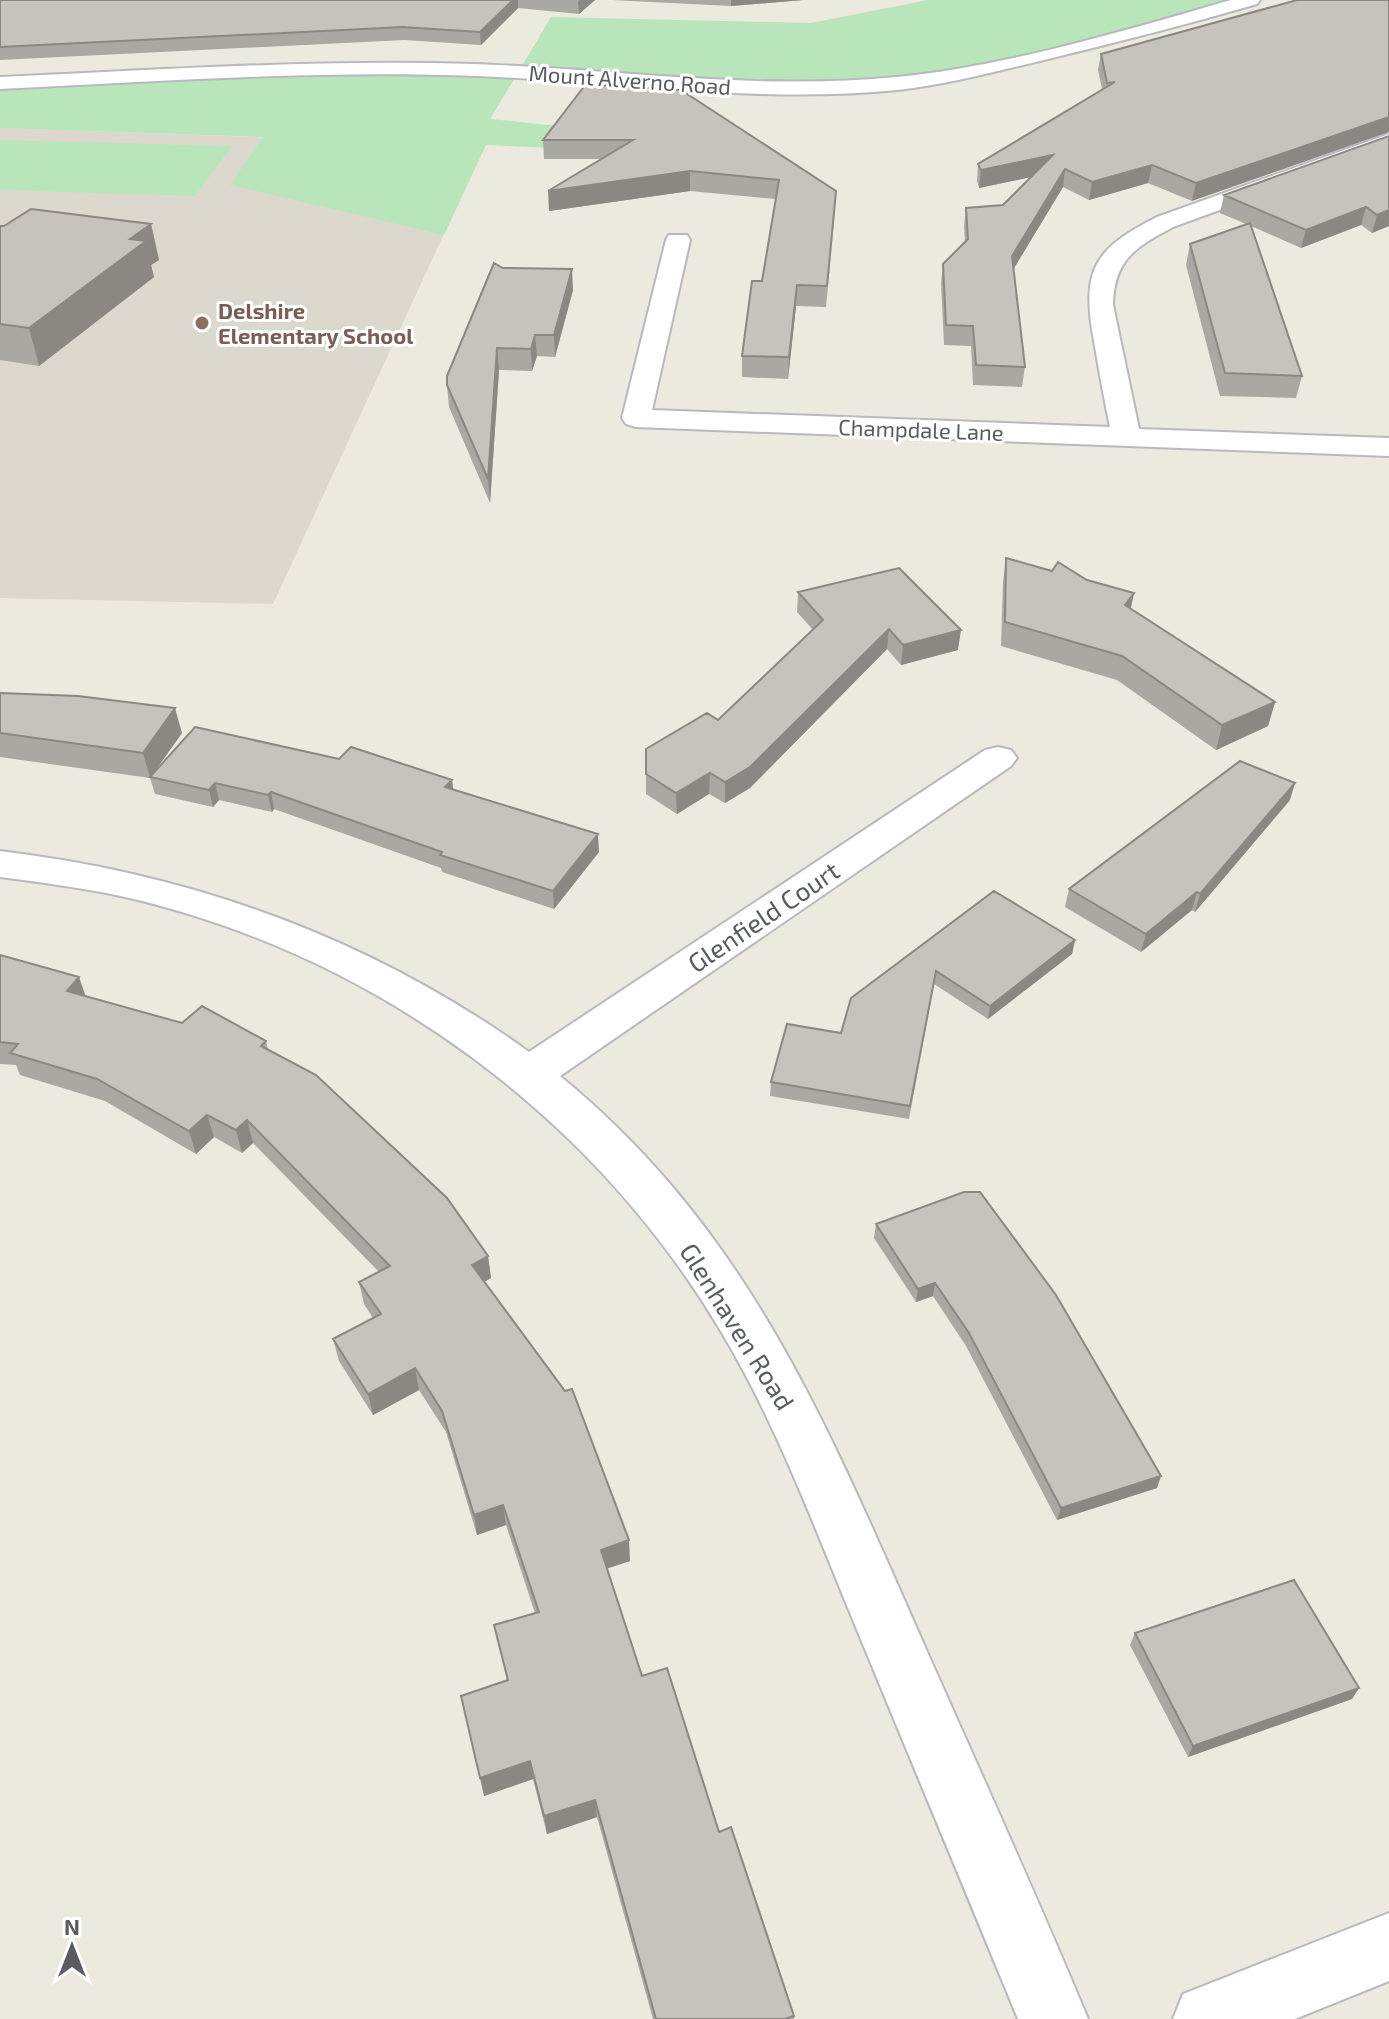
<svg xmlns="http://www.w3.org/2000/svg" width="1389" height="2019" font-family="'Exo 2',sans-serif">
	<style>
		.education { fill: #dcd8cd }
		.green { fill: #b9e5bb }
		.lines { fill: none; stroke-linecap: round; stroke-linejoin: round }
		.minor-casing { stroke: #b7b9be; stroke-width: 4 }
		.tertiary-casing { stroke: #b7b9be; stroke-width: 4 }
		.minor { fill: #fff; fill-rule: evenodd }
		.tertiary { fill: #fff; fill-rule: evenodd }
		.wall { fill: #aaa8a2 }
		.shaded-wall { fill: #8b8884 }
		.building { fill: #c6c3bc; stroke: #8b8884; stroke-width: 2 }
		.education-dot { fill: #8d6e63; stroke: #fff; stroke-width: 3 }
		.labels { text-anchor: middle; dominant-baseline: central; stroke-width: 6; stroke-linejoin: round; paint-order: stroke }
		.far-street-label { font-size: 22px; fill: #585b60; stroke: #fff }
		.far-education-label { font-size: 22px; font-weight: bold; fill: #785e54; stroke: #fff; text-anchor: start }
		.street-label { font-size: 26px; fill: #585b60; stroke: #fff }
	</style>
	<rect width="100%" height="100%" fill="#ece9de"/>
	<path class="education" d="M0,128l485,17 -212,459 -273,-6z"/>
	<path class="green" d="M928,0h323l-289,74 -130,15 -313,-18 -29,48 202,21 20,14 -226,-9 -42,90 -214,-50 33,-48 -263,-9v-45l519,-12 32,-54 260,6z
		M0,140l232,6 -37,50 -195,-6z"/>
	<g class="lines">
		<g class="minor-casing">
			<path id="minor" d="M1389,134v14l-216,79c-37,20 -59,32 -60,78l26,124 250,9v18l-753,-29 -10,-3 -4,-6 44,-178 3,-5h18l3,5 -38,170 458,17c-6,-28 -11,-57 -16,-86 -13,-70 -1,-92 63,-124z
				M998,747l13,3 6,8 -6,8 -451,310c191,157 268,352 365,571 55,124 111,247 163,372h-70c-54,-132 -109,-263 -163,-394 -41,-99 -78,-200 -133,-292 -127,-215 -341,-373 -584,-433 -46,-11 -92,-17 -138,-23v-26c192,23 371,87 529,201l456,-302z
				M1389,1913v68l-94,38h-122l10,-25z"/>
		</g>
		<g class="tertiary-casing">
			<path id="tertiary" d="M1231,0h29l-3,4c-69,20 -139,38 -209,55 -50,12 -99,25 -150,31 -140,14 -280,-8 -420,-14 -159,-6 -319,5 -478,13v-12c158,-7 316,-18 474,-13 141,5 282,27 423,13 107,-10 230,-47 334,-77z"/>
		</g>
		<use href="#minor" class="minor"/>
		<use href="#tertiary" class="tertiary"/>
	</g>
	<path class="wall" d="M0,0h595l-16,14 -61,-6 -37,37 -77,-5 -404,20z
		M612,0h191l-72,6z
		M1297,0l-105,201 -44,-18 -59,17 -26,-13 -50,82 12,98 -3,20 -49,-2 -2,-39 -27,-1 -3,-62 2,-19 22,-22 -1,-16 2,-18 37,-3 28,-28 -52,11 -2,-7 1,-17 124,-75 -4,-19 3,-16z
		M681,90l154,120 -9,97 -30,-1 -8,73 -46,-2v-21l20,-75 14,-82 -86,-8 -141,20 53,-52h-58l-1,-19z
		M1389,136v90l-17,7 -11,-8 -60,23 -50,-22 51,150 -6,22 -76,-2 -34,-131 4,-21 56,-20 -26,-11 4,-18z
		M151,224l8,36 -8,5 3,12 -115,89 -39,-6v-134z
		M503,268l70,22 -18,67 -18,-1 -5,15 -33,-1 -9,133 -41,-96 -2,-22z
		M1006,558l125,51 144,93 -7,24 -52,24 -99,-70 -116,-34 2,-64z
		M798,592l160,58 -57,15 -14,-16 -137,139 -25,15 -16,-9 -32,20 -31,-20v-45l72,-29 95,-90 -16,-18z
		M0,693l182,40 -30,42 187,-16 113,21 1,9 146,63 -45,57 -112,-37 -1,-4 -167,-59 -2,3 -53,-12 -6,7 -58,-13 -5,-16 -150,-21z
		M1290,800l-95,112 -3,-2 -51,42 -76,-45 4,-18z
		M994,891l81,49 -3,14 -84,65 -54,-35 -25,135 -139,-23 1,-14 70,-49z
		M0,955l85,41 97,27 84,18 2,9 220,206 3,22 -7,4 146,279 -23,7 35,108 77,156 75,184v3h-141l-56,-202 -50,17 -14,-55 -49,17 23,-115 -13,-56 41,-12 -29,-88 -29,10 -31,-103 -27,-42 -46,25 -34,-54 -6,-22 40,-21 -9,-14 -5,-22 20,-10 -126,-129 -11,10 -28,-16 -18,17 -91,-53 -85,-26 -4,-10 -16,-1z
		M876,1224l281,264 -100,32 -91,-174 -33,-50 -17,6 -42,-64z
		M1135,1633l224,55 -7,11 -164,58 -58,-112z"/>
	<path class="shaded-wall" d="M513,0h5v8l-37,37 -1,-13z
		M580,0h15l-16,14 -1,-13z
		M731,0h72l-72,6z
		M1389,117v15l-197,69 4,-18z
		M1053,155l-3,18 -71,15 2,-18z
		M1152,165l-4,18 -59,17 3,-18z
		M1065,169l-2,18 -53,88 2,-19z
		M690,171v20l-141,20 -1,-20z
		M1366,207l-5,18 -60,23 5,-18z
		M1389,210v16l-17,7 5,-18z
		M151,224l8,36 -8,5 3,12 -115,89 -10,-38 101,-89z
		M572,269l1,21 -18,67 -1,-22z
		M797,285l-1,21 -8,73 1,-22z
		M535,335l2,21 -5,15 -1,-22z
		M497,348l2,22 -9,133 -2,-24z
		M1134,593l-5,24 -4,-12z
		M889,629l-2,20 -137,139 -25,15v-21z
		M961,630l-3,20 -57,15 2,-20z
		M1275,702l-7,24 -52,24 6,-25z
		M175,708l7,25 -32,45 -7,-25z
		M710,773l-1,21 -32,20 -1,-21z
		M452,780l2,18 -9,-11z
		M215,783l4,17 -6,7 -4,-17z
		M1295,783l-5,17 -95,112 5,-18z
		M271,792l3,17 -2,3 -4,-17z
		M598,834l1,18 -45,57 -1,-18z
		M1197,892l-5,18 -51,42 5,-18z
		M1075,940l-3,14 -84,65 2,-13z
		M79,977l8,23 -20,-9z
		M207,1115l7,22 -18,17 -7,-23z
		M247,1120l6,23 -11,10 -6,-23z
		M488,1256l3,22 -16,9 -3,-22z
		M935,1283l-2,13 -17,6 2,-13z
		M415,1368l4,22 -46,25 -5,-21z
		M1161,1476l-4,12 -100,32 4,-12z
		M503,1505l3,20 -29,10 -3,-20z
		M629,1540l1,21 -27,9 -2,-20z
		M1359,1688l-7,11 -164,58 5,-11z
		M530,1761l3,18 -49,17 -4,-18z
		M595,1800l2,17 -50,17 -3,-18z"/>
	<path class="building" d="M0,0h513l-33,32 -77,-5 -403,20z
		M1297,0h92v117l-193,66 -44,-18 -60,17 -27,-13 -53,87 13,111 -49,-2 -3,-39 -27,-1 -3,-61 25,-25 -2,-31 37,-3 50,-50 -72,15 -3,-6 137,-82 -8,1 -6,-29z
		M586,84l95,6 155,101 -9,95 -30,-1 -8,72 -47,-1 10,-75h10l17,-101 -89,-9 -142,20 85,-51h-90z
		M1389,136v74l-12,5 -11,-8 -60,23 -82,-35z
		M31,209l120,15 -21,15 16,2 -117,87 -29,-4v-98h4z
		M1250,223l52,153 -77,-3 -35,-129z
		M494,263l9,5 69,1 -18,66h-19l-4,14 -34,-1 -9,131 -41,-94v-9z
		M1006,558l46,13 6,-9 29,18 47,13 -9,12 150,97 -53,23 -100,-69 -117,-34z
		M899,568l62,62 -58,15 -14,-16 -139,138 -25,15 -15,-9 -34,20 -30,-19v-25l61,-36 11,7 105,-100 -25,-28z
		M0,693l78,3 97,12 -32,45 -143,-20z
		M195,727l144,32 12,-12 101,33 -7,7 153,47 -45,57 -113,-36 2,-3 -171,-60 -3,3 -53,-12 -6,7 -59,-13z
		M1240,761l55,22 -95,111 -3,-2 -51,42 -77,-45z
		M994,891l81,49 -85,66 -54,-35 -26,135 -139,-24 16,-58 54,9 10,-35z
		M0,955l79,22 -12,14 115,32 20,-17 64,35 -5,5 55,29 131,123 41,58 -16,9 93,126 7,-2 57,151 -28,10 41,126 25,-8 52,164 12,-5 63,189 -9,3h-129l-61,-219 -51,16 -14,-55 -50,17 -19,-82 47,-16 -14,-55 45,-13 -36,-107 -29,10 -32,-104 -27,-43 -47,26 -35,-55 48,-25 -22,-32 31,-16 -143,-146 -11,10 -29,-15 -18,16 -92,-52 -87,-26 8,-9 -18,-2z
		M964,1192h16l76,103 105,181 -100,32 -92,-175 -34,-50 -17,6 -42,-65z
		M1294,1580l65,108 -166,58 -58,-113z"/>
	<circle class="education-dot" cx="202" cy="323" r="8"/>
	<g class="labels">
		<g class="far-street-label">
			<text transform="translate(630 79) rotate(4)">Mount Alverno Road</text>
			<text transform="translate(921 429) rotate(2)">Champdale Lane</text>
		</g>
		<g class="far-education-label">
			<text x="218" y="310">Delshire<tspan x="218" dy="25">Elementary School</tspan></text>
		</g>
		<g class="street-label">
			<text transform="translate(763 916) rotate(-34)">Glenfield Court</text>
			<text transform="translate(738 1326) rotate(58)">Glenhaven Road</text>
		</g>
	</g>
	<g transform="translate(72 1947)" stroke="#ffffff" stroke-width="6" paint-order="stroke">
	<path d="M0-6L14 30L0 20L-14 30Z" fill="#585b60"/>
	<text y="-12" font-size="22" font-weight="bold" text-anchor="middle" fill="#585b60">N</text>
	</g>
</svg>
